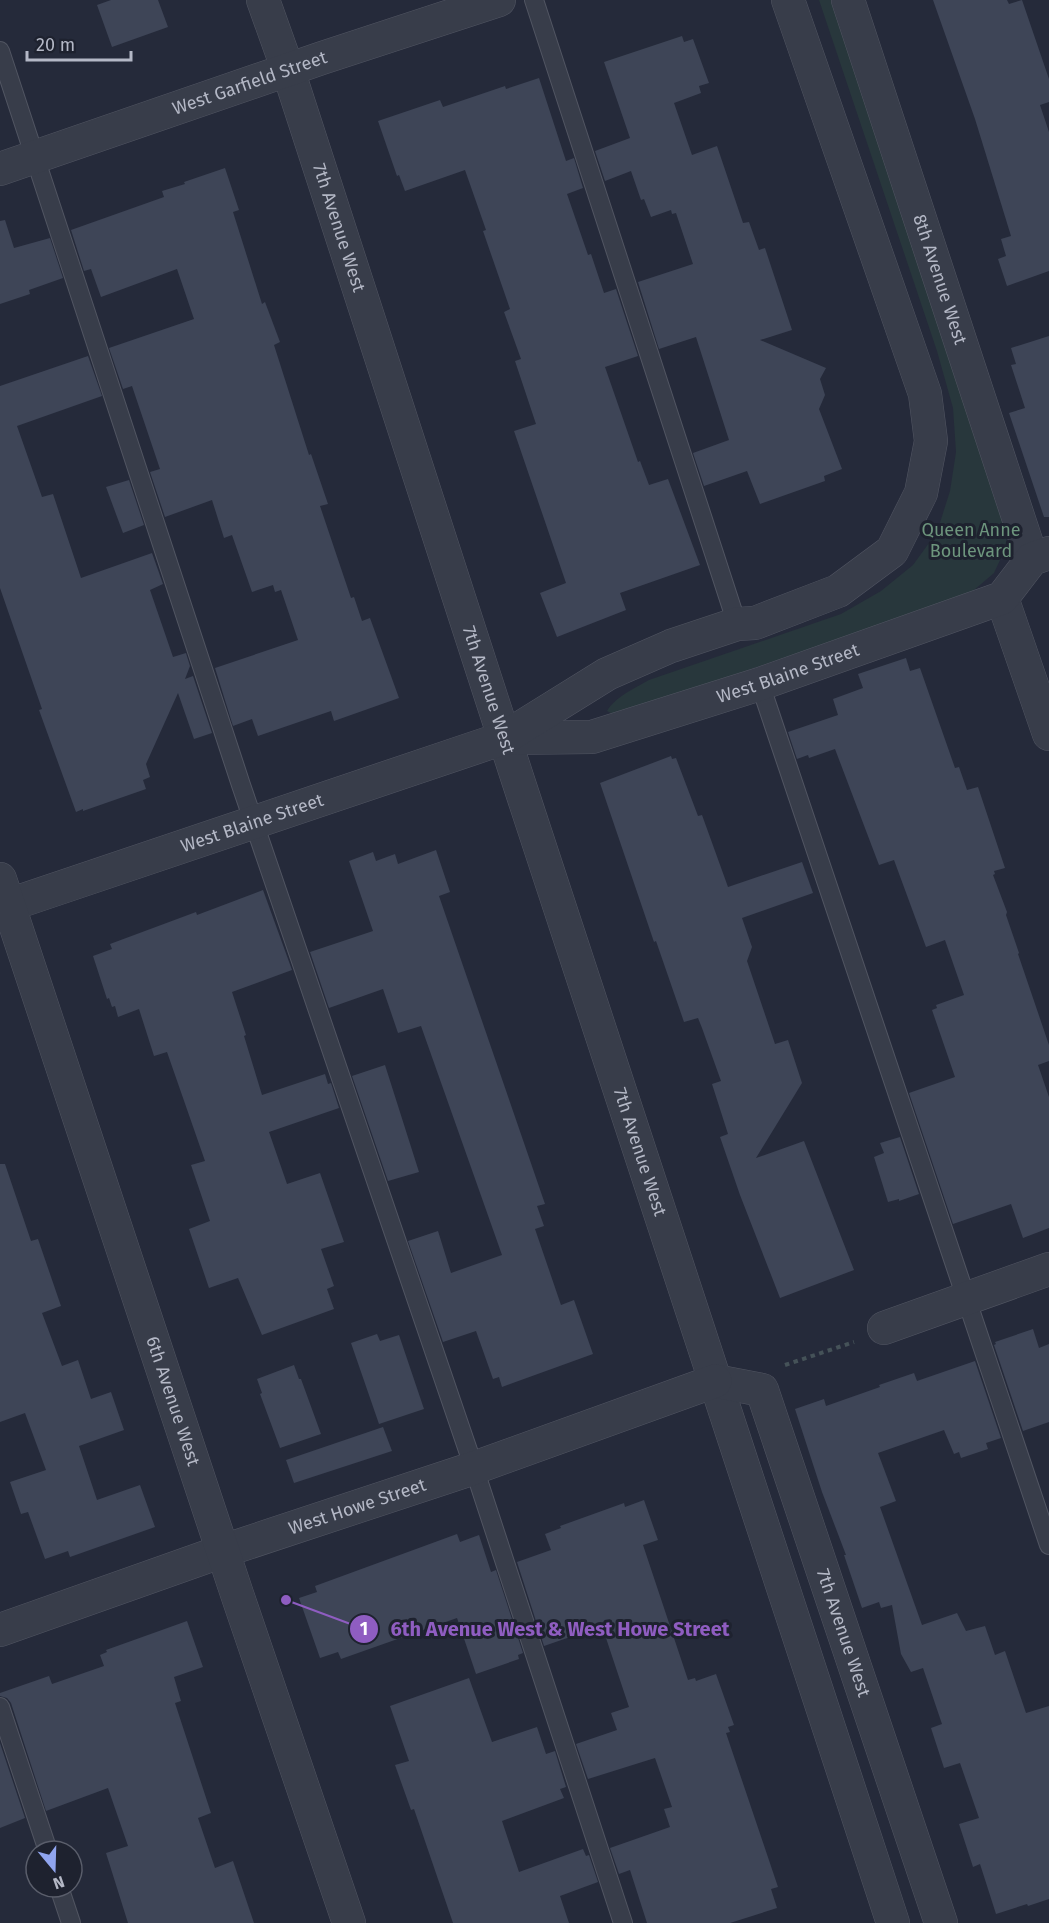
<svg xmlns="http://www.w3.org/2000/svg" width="1049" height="1923" font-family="'Fira Sans',sans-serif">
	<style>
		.green { fill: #28373c }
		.building { fill: #3e4557 }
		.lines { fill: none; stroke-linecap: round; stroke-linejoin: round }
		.service-casing { stroke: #515562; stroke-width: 20 }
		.minor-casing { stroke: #515562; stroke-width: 34 }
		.tertiary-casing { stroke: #515562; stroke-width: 34 }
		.path { stroke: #455258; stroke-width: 4; stroke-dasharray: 4.5 4.5; stroke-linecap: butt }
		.service { stroke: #383d4a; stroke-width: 18 }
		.minor { stroke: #383d4a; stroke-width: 33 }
		.tertiary { stroke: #383d4a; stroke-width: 33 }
		.labels { text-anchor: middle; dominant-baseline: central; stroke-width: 6; stroke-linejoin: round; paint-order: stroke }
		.street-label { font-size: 18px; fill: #b4b8c6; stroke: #1e222f }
		.park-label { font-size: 18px; fill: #6d957d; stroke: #1e222f }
		.leader { fill: none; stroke: #8f5dc1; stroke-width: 2 }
		.callout-dot { fill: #8f5dc1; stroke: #1e222f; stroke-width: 2 }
		.mark-label { font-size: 18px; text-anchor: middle; font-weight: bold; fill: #fff }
		.callout-label { font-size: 20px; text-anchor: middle; font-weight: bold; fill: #8f5dc1; stroke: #1e222f; stroke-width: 6; stroke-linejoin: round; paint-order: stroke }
	</style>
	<rect width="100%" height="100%" fill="#252a3a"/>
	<path class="green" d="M819,0h16l169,522 3,23 -13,28 -27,23 -352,119 -8,-4c8,-14 28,-23 42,-31l192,-66 40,-23 32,-26 24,-33 13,-41 6,-39 -3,-44 -16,-57z"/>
	<path class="building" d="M111,0h47l10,27 -56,20 -15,-42z
		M933,0h74l2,4 13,-4 27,79v23l-9,3 9,27v139l-42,15 -9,-27 8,-3 -5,-17 10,-3 -36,-117z
		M682,36l2,6 9,-3 16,44 -10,3 2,7 -27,10 18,52 25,-9 26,77 6,-1 10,28 6,-2 27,82 -32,10 66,28 -6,11 5,16 -6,14 23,60 -18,7 1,5 -65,23 -13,-33 -43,15 -11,-33 36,-13 -33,-103 -37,12 -21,-67 55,-18 -17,-51 -4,1 -1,-4 -20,7 -7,-18 -3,1 -10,-29 -26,10 -10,-30 35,-13 -26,-76z
		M539,78l27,83 8,-3 9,30 -16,6 21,61 3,-1 13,39 12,-4 22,67 -33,11 33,95 2,-1 9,24 19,-6 32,86 -80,28 6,17 -69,27 -17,-44 26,-10 -52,-152 22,-7 -21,-63 6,-2 -17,-47 6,-3 -27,-78 3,-1 -21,-60 -60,21 -6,-16 -2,1 -19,-55 62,-21 3,7 62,-21 1,3z
		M225,168l14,42 -6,2 29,92 3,-2 15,40 -6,3 35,110 2,-1 17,50 -8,2 31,92 3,-1 8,24 8,-3 29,80 -65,23 -3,-10 -73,25 -6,-17 -19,7 -18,-58 83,-28 -17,-50 -6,2 -2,-7 -21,7 -20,-57 -8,3 -12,-38 -47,17 -15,-45 10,-3 -28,-83 -9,3 -14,-41 85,-29 -17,-50 -76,28 -10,-28 -7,2 -13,-41 93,-33 -2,-6 23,-7 -1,-2z
		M5,220l9,28 36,-10 13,40 -34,12 1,4 -30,10v-83z
		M1049,336v181h-5l-35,-104 16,-5 -14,-43 5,-1 -5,-16z
		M88,356l14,40 -85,30 25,71 11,-3 28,84 71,-25 11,31 -13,6 23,67 13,-4 4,13 -5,13 8,-3 19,57 -18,6 -16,-46 -32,71 4,13 -7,3 3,9 -63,22v-2l-7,3 -37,-102 3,-1 -42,-121v-202z
		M129,480l15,45 -21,8 -17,-46z
		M906,658l4,13 10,-3 35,100 4,-1 8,23 11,-3 27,81 -11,3 1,3 -2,1 14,37 -1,3 13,38 -1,1 31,91v16l-11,4 11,32v131l-26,10 -12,-34 -58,20 -44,-131 46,-16 -23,-67 5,-2 -1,-3 28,-10 -19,-55 -19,7 -32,-87 -15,5 -44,-116 -26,9 -1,-3 -11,4 -9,-27 50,-17 -5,-16 30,-11 -5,-14z
		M671,756l1,3 4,-1 22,58 4,-1 26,72 74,-25 11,31 -71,25 10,29 -5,14 28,83 13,-4 14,43 -46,75 48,-17 50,129 -74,28 -40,-103 -20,-58 8,-3 -16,-50 9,-3 -19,-53 -4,-10 -14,4 -28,-81 -2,1 -54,-159z
		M436,850l14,42 -11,4 106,308 -8,2 7,20 -9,3 26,76 13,-5 19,54 -91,33 -3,-10 -6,2 -17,-48 -33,11 -35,-101 30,-10 13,42 51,-18 -81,-229 -23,7 -15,-44 -54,19 -19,-56 63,-21 -24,-70 24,-9 3,9 19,-7 3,10z
		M263,890l29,80 -60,22 14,43 -2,1 18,59 63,-21 3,10 3,-1 8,25 -70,24 18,52 33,-11 24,69 -23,7 13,37 -7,3 7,20 -72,26 -24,-57 -29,10 -20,-59 21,-8 -19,-56 14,-4 -38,-109 -13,4 -15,-47 -21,8 -3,-11 -3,1 -3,-9 -2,1 -14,-43 19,-7 -2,-5 86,-32 1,3z
		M385,1065l34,107 -31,9 -36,-105z
		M900,1137l19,57 -20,7v-2l-11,3 -14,-45 10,-4 -4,-10z
		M0,1164h5l26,77 7,-2 23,67 -19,7 20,53 16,-6 13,39 20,-7 13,38 -45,16 18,54 43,-15 15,42 -85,30 -2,-6 -23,8 -17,-47 -7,2 -11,-32 36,-12 -21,-57 -25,9z
		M1033,1329l6,19 10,-4v78l-26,9 -29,-86 2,-1 -1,-2z
		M377,1334l3,7 19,-6 25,74 -45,15 -28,-81z
		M975,1361l26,77 -15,5 2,6 -27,9 -2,-6 -5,2 -10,-24 -66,23 18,48 -16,6 42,118 35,-12 9,18 19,-5 10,29 10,-4 21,62 23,-7v193l-21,7 -1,-2 -31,10 -16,-50 -7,3 -14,-43 20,-6 -19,-55 -16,5 -13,-40 11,-4 -19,-56 -12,4 -10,-18 -9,-49 -11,3 -2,-6 -17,6 -18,-53h2l-24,-63 -27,-83 29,-10 2,7 54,-19 -1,-2 35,-12 3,8z
		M294,1365l5,14h2l20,55 -41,14 -20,-54 2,-1 -5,-14z
		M383,1427l9,24 -98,32 -8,-23z
		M644,1500l14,40 -15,5 45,135 7,-2 1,3 20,-7 18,51 -6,2 2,5 -4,1 52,154 -7,2 6,19 -47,15h-83l-17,-53 -11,4 -9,-26 60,-21 -6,-18 8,-2 -17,-49 -67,21 -12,-35 41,-14 -6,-17 18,-6 -27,-81 -58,20 -27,-84 34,-12 -6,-16 16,-6 -1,-2 64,-23 1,4z
		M457,1534l3,8 19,-7 12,37 5,-2 27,83 -5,2 1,4 -43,15 -19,-56 -116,41 -3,-7 -18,6 -21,-60 18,-6 -2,-6z
		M187,1621l16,46 -29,10 7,24 -6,2 36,110 -13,5 17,50 18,-7 21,62h-126l-22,-70 22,-7 -20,-58 -62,23 -35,-108 -4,-5 -7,-2v-3l49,-17 3,8 52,-18 -4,-11 7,-3 -1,-2z
		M469,1678l23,64 45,-15 9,27 9,-3 11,36 -6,2 4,9 -62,23 17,51 64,-23 3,7 3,-1 9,27 -38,14 9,27h-116l-39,-114 -3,1 -16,-45 14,-4 -19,-55z
		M0,1743l25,75 -25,10z"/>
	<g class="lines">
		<g class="service-casing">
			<path id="service" d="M534,0l203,624
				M0,51l241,734 233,683 149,455
				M760,684l289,861
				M0,1707l48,144
				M59,1887l12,36"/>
		</g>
		<g class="minor-casing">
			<g id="minor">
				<path id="s1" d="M263,0l25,70 230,710 375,1143"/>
				<path id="s2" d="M848,0l184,559"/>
				<path id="s3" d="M0,169l322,-111 177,-58"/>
				<path d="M1002,598l47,136"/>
				<path id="s4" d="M504,738l88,-1 168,-53 242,-86 30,-39 17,-6"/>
				<path id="s5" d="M0,908l504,-170 103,-64 64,-28 66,-22 18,-1 83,-32 54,-40 29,-58 10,-52 -6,-47 -137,-394"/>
				<path d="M884,1328l165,-59"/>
				<path id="s6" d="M715,1381l47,9 179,533"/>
				<path id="s7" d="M0,1630l223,-79 251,-83 241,-87"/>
			</g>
		</g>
		<g class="tertiary-casing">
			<g id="tertiary">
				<path id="s8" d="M0,879l237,715 112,329"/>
			</g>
		</g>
		<path class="path" d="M785,1365l69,-23"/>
		<use href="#service" class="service"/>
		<use href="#minor" class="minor"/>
		<use href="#tertiary" class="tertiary"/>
	</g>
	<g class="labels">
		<g class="street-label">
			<text stroke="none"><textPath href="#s3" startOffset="264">West Garfield Street</textPath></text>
			<text stroke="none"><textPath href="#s1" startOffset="240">7th Avenue West</textPath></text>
			<text stroke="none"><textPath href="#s2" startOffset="294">8th Avenue West</textPath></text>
			<text stroke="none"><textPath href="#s4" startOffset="294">West Blaine Street</textPath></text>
			<text stroke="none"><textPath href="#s1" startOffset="726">7th Avenue West</textPath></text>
			<text stroke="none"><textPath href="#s5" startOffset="266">West Blaine Street</textPath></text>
			<text stroke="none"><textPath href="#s1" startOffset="1212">7th Avenue West</textPath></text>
			<text stroke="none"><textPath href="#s8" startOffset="550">6th Avenue West</textPath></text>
			<text stroke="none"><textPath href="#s7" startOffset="378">West Howe Street</textPath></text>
			<text stroke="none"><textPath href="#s6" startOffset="304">7th Avenue West</textPath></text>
		</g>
		<g class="park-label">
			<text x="971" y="530">Queen Anne<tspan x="971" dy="21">Boulevard</tspan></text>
		</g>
	</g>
	<path class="leader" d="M286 1600L364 1629"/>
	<g class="callout-dot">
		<circle cx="286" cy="1600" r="6"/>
		<circle cx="364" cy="1629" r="15"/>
	</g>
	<g class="mark-label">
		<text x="364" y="1635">1</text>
	</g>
	<g class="callout-label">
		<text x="560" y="1636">6th Avenue West &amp; West Howe Street</text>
	</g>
	<g transform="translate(54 1869) rotate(161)"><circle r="28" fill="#1e222f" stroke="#5a5e6b" stroke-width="1.5"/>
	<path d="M0-4.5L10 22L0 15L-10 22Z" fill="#90a5ef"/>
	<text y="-9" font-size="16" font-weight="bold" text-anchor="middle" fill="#b4b8c6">N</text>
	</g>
	<path d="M27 51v9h104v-9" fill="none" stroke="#b4b8c6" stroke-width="3"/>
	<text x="36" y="51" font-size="18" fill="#b4b8c6" stroke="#1e222f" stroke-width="4.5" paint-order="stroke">20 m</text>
</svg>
